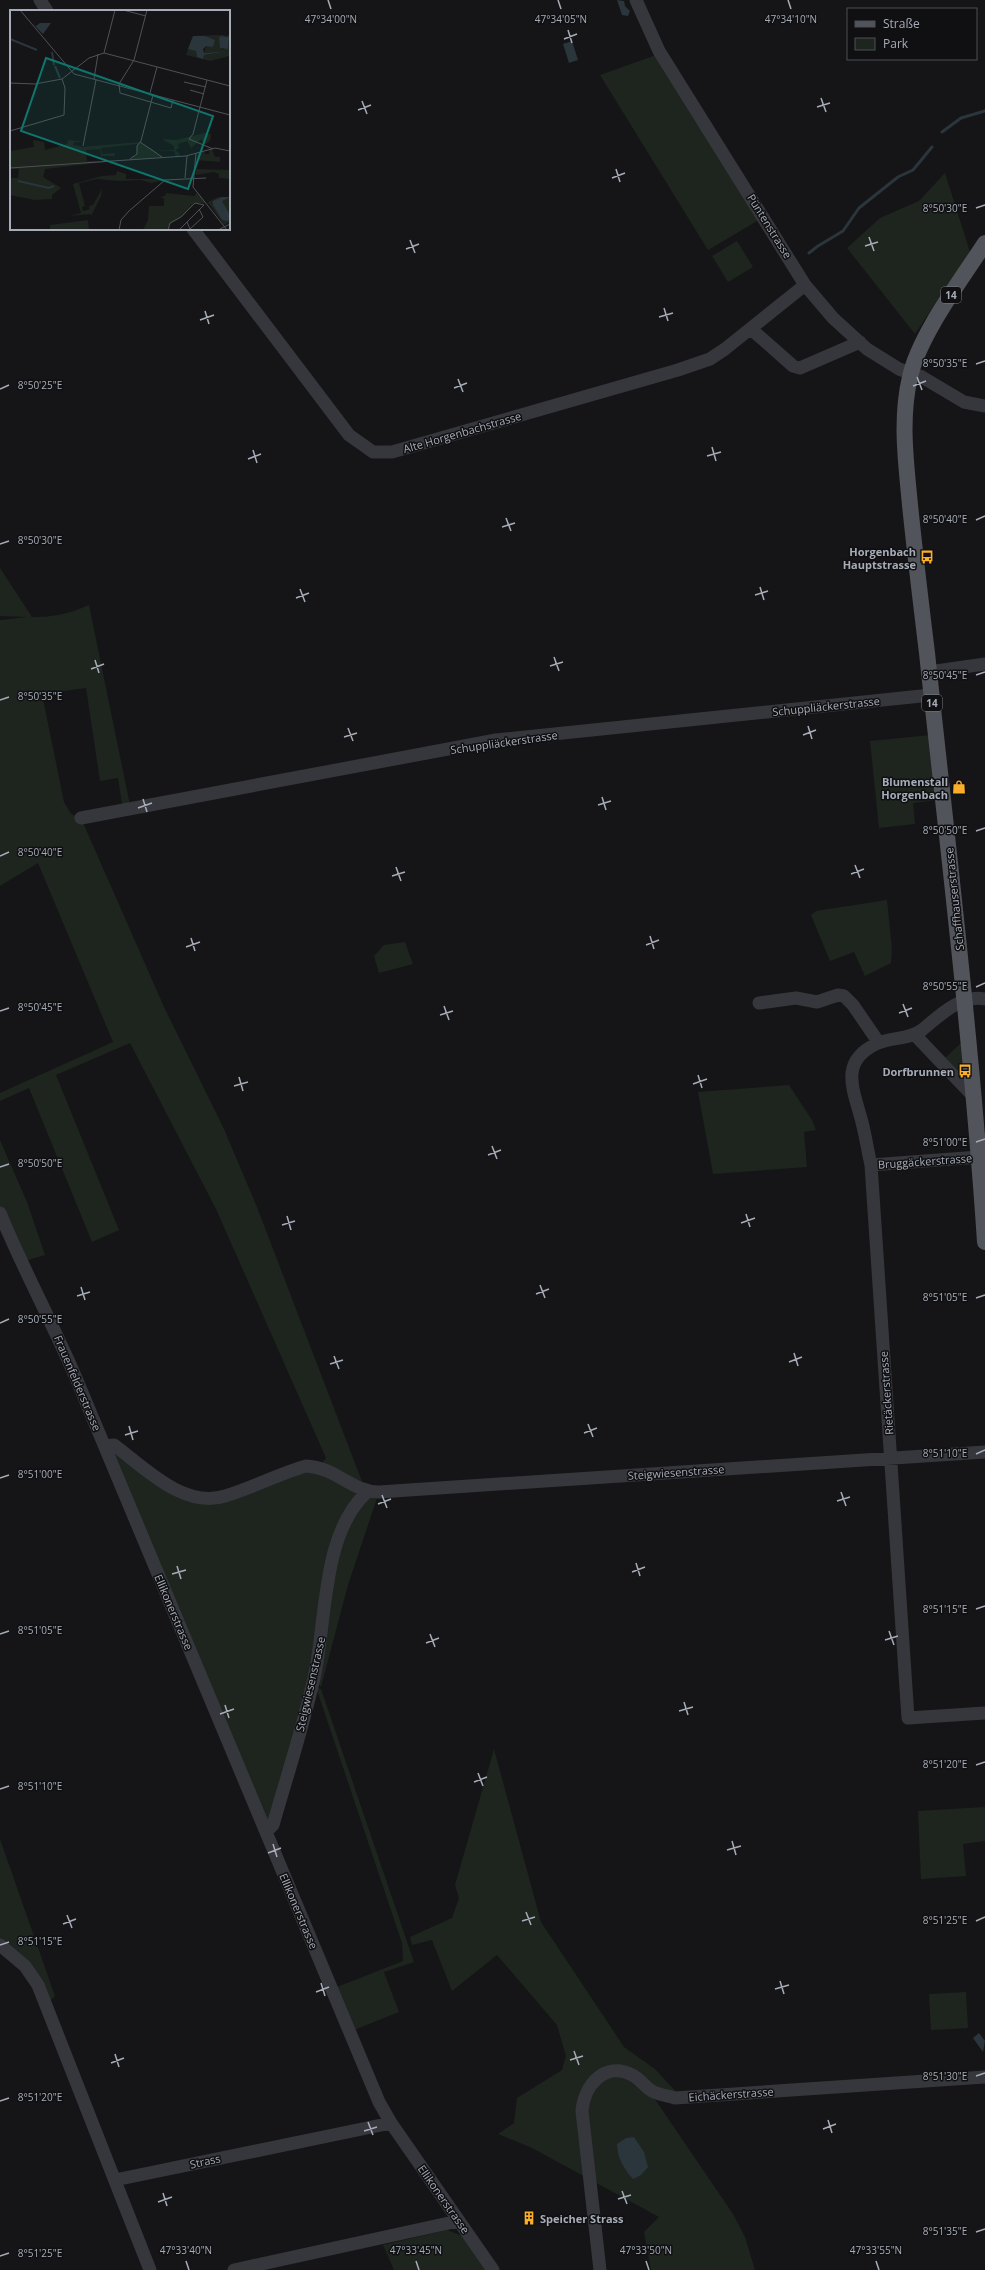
<svg xmlns="http://www.w3.org/2000/svg" width="985" height="2270" font-family="'Open Sans',sans-serif">
	<style>
		.green { fill: #1d251e }
		.water { fill: #2a353c }
		.lines { fill: none; stroke-linecap: round; stroke-linejoin: round }
		.stream { stroke: #2a353c; stroke-width: 3 }
		.minor { stroke: #36373c; stroke-width: 13 }
		.major { stroke: #52545b; stroke-width: 16 }
		.ticks { fill: none; stroke: #a6acb8; stroke-width: 1.5 }
		.labels { text-anchor: middle; dominant-baseline: central; stroke-width: 3; stroke-linejoin: round; paint-order: stroke }
		.shield { fill: #101012; stroke: #797d86; stroke-width: 1 }
		.shield-label { font-size: 10px; font-weight: bold; fill: #a6acb8 }
		.street-label { font-size: 11px; fill: #a6acb8; stroke: #101012 }
		.poi-label { font-size: 11px; font-weight: bold; fill: #a6acb8; stroke: #101012; text-anchor: end }
		.inset-river { fill: none; stroke: #2a353c; stroke-width: 2 }
		.inset-road { fill: none; stroke: #4f5157; stroke-width: 1 }
		.view { fill: #0f766e; fill-opacity: 0.15; stroke: #0f766e; stroke-width: 2 }
		.inset-edge { fill: none; stroke: #a6acb8; stroke-width: 2 }
		.ticks-label { font-size: 10px; text-anchor: middle; fill: #a6acb8; stroke: #101012; stroke-width: 3; stroke-linejoin: round; paint-order: stroke }
	</style>
	<rect width="100%" height="100%" fill="#151517"/>
	<path class="green" d="M656,55l103,165 -51,30 -108,-175z
		M945,173l25,79 -55,82 -68,-86 33,-30 39,-17z
		M737,241l16,26 -25,15 -16,-26z
		M0,568l32,49c21,0 37,-3 57,-12l42,205 -8,1 -5,-33 -18,3 -14,-93 -44,6 22,108 7,12 10,4 83,189 60,122 33,78 109,285h13l-31,93 -27,102 -7,-8 -48,153 -161,-386 97,53 117,-32 7,-9 -110,-249 -86,-166 -74,32 63,155 -27,12 -63,-154 -29,13v-8l113,-51 -75,-179 -38,23v-266l27,-3 -27,-1z
		M931,735l7,65 -25,3 2,21 -36,4 -9,-87z
		M887,900l5,49 -1,14 -26,13 -11,-24 -24,9 -19,-46 5,-4z
		M405,942l8,22 -34,9 -5,-17 10,-11z
		M961,1043l3,33 -2,1 -17,-19z
		M789,1085l23,35 4,10 -12,2 3,35 -94,7 -15,-82z
		M0,1140l27,62 18,53 -24,7 -21,-49z
		M316,1687l5,2 93,273 -30,10 15,40 -45,18 -17,-43 66,-26 -1,-18z
		M494,1749l47,173 83,125 31,22 23,25 -30,-5 85,125 12,23 10,33h-104l-7,-38 15,-15 -127,-69 -34,-14 16,-11 3,-25 45,-28 4,-14 -9,-31 -60,-70 -45,36 -20,-51 -20,5 -2,-8 42,-19 7,-20 -4,-13z
		M985,1807v34l-22,3 3,32 -45,3 -3,-68z
		M0,1839l55,157 -10,10 -7,-21 -38,-40z
		M966,1992l2,36 -37,2 -2,-36z
		M447,2230l18,7 24,33h-95l-11,-25z"/>
	<path class="water" d="M617,0l7,1 1,5 5,5 -2,5 -6,-1z
		M572,41l6,19 -9,3 -6,-19z
		M979,2033l6,8 -2,11 -10,-14z
		M634,2137l10,15 4,15 -7,8 -8,4c-9,-10 -16,-22 -16,-35l9,-6z"/>
	<g class="lines">
		<path class="stream" d="M942,132l19,-14 24,-7
			M809,253l9,-7 25,-15 16,-23 39,-31 15,-7 19,-23"/>
		<path class="minor" d="M40,0l7,11
			M636,0l23,51 146,234 28,33 34,31 32,20 23,8 42,25 21,4
			M193,229l156,206 24,17h19l286,-82 32,-11 15,-10 80,-64
			M751,329l42,37 7,2 60,-26
			M929,672l56,-8
			M81,818l415,-78 435,-45
			M985,999c-24,-5 -46,17 -63,31 -13,10 -32,7 -46,14 -35,17 -24,42 -16,71 5,16 7,33 11,50l37,553 77,-5
			M759,1003l37,-5 21,4 21,-7 6,1 9,9 26,38
			M915,1035l60,63
			M871,1165l108,-8
			M0,1213c23,56 52,109 76,165l303,724 12,21 102,147
			M105,1446l9,-1c31,23 70,64 111,51 27,-8 53,-22 81,-30 30,1 45,26 73,26l606,-40
			M266,1832l7,-7c14,-49 30,-98 41,-147 13,-57 7,-144 53,-186
			M0,1945l25,21 13,19 112,285
			M115,2180l276,-57
			M234,2270l224,-49
			M600,2270l-18,-159c2,-26 23,-50 50,-36 9,4 14,14 22,17 6,3 15,4 21,6l310,-21"/>
		<path class="major" d="M985,243c-23,36 -66,92 -75,134 -10,42 -4,85 0,128 5,49 11,99 17,148 21,196 45,392 58,589"/>
	</g>
	<path class="ticks" d="M328,0l3,9M558,0l3,9M788,0l3,9M568,30l4,13M564,39l13,-5M821,98l5,14M362,101l5,13M817,107l13,-4M358,110l13,-5M616,169l4,13M612,178l13,-5M976,208l9,-3M869,237l5,14M410,240l5,13M865,246l13,-4M406,249l13,-5M664,308l4,13M205,311l4,13M659,317l14,-4M200,320l14,-5M976,364l9,-3M917,377l5,13M458,379l5,13M913,386l13,-5M454,388l13,-5M0,389l9,-4M712,447l4,14M253,450l4,13M707,456l14,-4M248,459l13,-5M506,518l5,13M976,520l9,-4M502,527l13,-4M0,544l9,-3M760,587l4,13M300,589l5,13M755,595l13,-4M296,598l13,-5M554,657l5,14M95,660l4,13M550,666l13,-4M91,669l13,-5M976,675l9,-3M0,700l9,-3M808,726l4,13M348,728l5,13M803,735l13,-5M344,737l13,-4M602,797l4,13M143,799l4,13M598,805l13,-4M138,808l14,-5M976,831l9,-3M0,856l9,-4M855,865l5,13M396,867l5,14M851,874l13,-5M392,876l13,-4M650,936l4,13M191,938l4,13M646,945l13,-5M186,947l14,-5M976,987l9,-4M903,1004l5,13M444,1006l5,14M0,1011l9,-3M899,1013l13,-5M440,1015l13,-4M698,1075l4,13M239,1077l4,14M693,1084l14,-5M234,1086l14,-4M976,1142l9,-3M492,1146l5,13M488,1155l13,-5M0,1167l9,-3M746,1214l4,13M287,1216l4,14M741,1223l14,-5M282,1225l13,-4M540,1285l5,13M81,1287l4,13M536,1294l13,-5M77,1296l13,-4M976,1298l9,-3M0,1323l9,-4M794,1353l4,13M334,1356l5,13M789,1362l13,-5M330,1364l13,-4M588,1424l5,13M129,1426l4,14M584,1433l13,-5M125,1435l13,-4M976,1454l9,-4M0,1478l9,-3M841,1492l5,14M382,1495l5,13M837,1501l13,-4M378,1504l13,-5M636,1563l4,13M177,1566l4,13M632,1572l13,-5M172,1574l14,-4M976,1609l9,-3M889,1631l5,14M0,1634l9,-3M430,1634l5,13M885,1640l13,-4M426,1643l13,-5M684,1702l4,13M225,1705l4,13M679,1711l14,-4M220,1714l14,-5M976,1765l9,-3M478,1773l5,13M474,1782l13,-5M0,1789l9,-3M732,1841l4,14M273,1844l4,13M727,1850l14,-4M268,1853l13,-5M526,1912l5,13M67,1915l5,13M522,1921l13,-4M976,1921l9,-4M63,1924l13,-5M0,1945l9,-3M780,1981l4,13M321,1983l4,13M775,1989l14,-4M316,1992l13,-5M574,2051l5,14M115,2054l4,13M570,2060l13,-4M111,2063l13,-5M976,2076l9,-3M0,2101l9,-3M828,2120l4,13M368,2122l5,13M823,2129l13,-5M364,2131l13,-4M622,2191l5,13M163,2193l4,13M618,2199l13,-4M158,2202l14,-5M976,2232l9,-3M0,2256l9,-3M186,2261l3,9M416,2261l3,9M646,2261l3,9M876,2261l3,9"/>
	<defs>
		<g id="bus-bare" transform="scale(1.08)"><path d="M-5-6H5V4H4V6H2V4H-2V6H-4V4H-5ZM-3.5-4V0h7V-4ZM-3.5 1.2v1.5H-2V1.2ZM2 1.2v1.5H3.5V1.2Z" fill="#fcae29" stroke="#101012" stroke-width="2.5" paint-order="stroke"/></g>
		<g id="shop-bare" transform="scale(1.08)"><path d="M-5-2.5h2.3a2.7 3.5 0 0 1 5.4 0H5L5.5 6h-11ZM-1.5-2.5h3a1.5 2.3 0 0 0-3 0Z" fill="#fcae29" stroke="#101012" stroke-width="2.5" paint-order="stroke"/></g>
		<g id="building-bare" transform="scale(1.08)"><path d="M-4-6H4V6H1V3H-1V6H-4ZM-2.5-4.3h1.7v1.8h-1.7ZM.8-4.3h1.7v1.8H.8ZM-2.5-1h1.7V.8h-1.7ZM.8-1h1.7V.8H.8Z" fill="#fcae29" stroke="#101012" stroke-width="2.5" paint-order="stroke"/></g>
	</defs>
	<g fill-rule="evenodd">
		<use href="#bus-bare" x="927" y="557"/>
		<use href="#shop-bare" x="959" y="787"/>
		<use href="#bus-bare" x="965" y="1071"/>
		<use href="#building-bare" x="529" y="2218"/>
	</g>
	<g class="labels">
		<g class="shield">
			<rect x="941" y="287" width="20" height="16" rx="3"/>
			<rect x="922" y="695" width="20" height="16" rx="3"/>
		</g>
		<g class="shield-label">
			<text x="951" y="295">14</text>
			<text x="932" y="703">14</text>
		</g>
		<g class="street-label">
			<text transform="translate(770 226) rotate(58)">Püntenstrasse</text>
			<text transform="translate(462 432) rotate(-16)">Alte Horgenbachstrasse</text>
			<text transform="translate(826 706) rotate(-6)">Schuppliäckerstrasse</text>
			<text transform="translate(504 742) rotate(-8)">Schuppliäckerstrasse</text>
			<text transform="translate(954 899) rotate(-96)">Schaffhauserstrasse</text>
			<text transform="translate(925 1161) rotate(-4)">Bruggäckerstrasse</text>
			<text transform="translate(78 1383) rotate(67)">Frauenfelderstrasse</text>
			<text transform="translate(886 1393) rotate(-94)">Rietäckerstrasse</text>
			<text transform="translate(676 1472) rotate(-4)">Steigwiesenstrasse</text>
			<text transform="translate(174 1612) rotate(67)">Ellikonerstrasse</text>
			<text transform="translate(310 1684) rotate(-77)">Steigwiesenstrasse</text>
			<text transform="translate(299 1911) rotate(67)">Ellikonerstrasse</text>
			<text transform="translate(731 2094) rotate(-4)">Eichäckerstrasse</text>
			<text transform="translate(205 2161) rotate(-12)">Strass</text>
			<text transform="translate(444 2199) rotate(55)">Ellikonerstrasse</text>
		</g>
		<g class="poi-label">
			<text x="916" y="551">Horgenbach<tspan x="916" dy="13">Hauptstrasse</tspan></text>
			<text x="948" y="781">Blumenstall<tspan x="948" dy="13">Horgenbach</tspan></text>
			<text x="954" y="1071">Dorfbrunnen</text>
			<text x="540" y="2218" text-anchor="start">Speicher Strass</text>
		</g>
	</g>
	<g transform="translate(10 10)">
		<rect width="220" height="220" fill="#151517"/>
		<path d="M206,25h14l-1,21 -19,5 -24,-6 7,-19zM217,25l2,9 -7,6 -3,-12zM183,26l22,4 -2,6h-7l-2,7 25,-2 -32,5zM195,123l6,1 -1,7 -4,3 -5,-5 -10,9 -4,-7 -9,3 1,4 -4,2 4,3 1,3 -4,1 -2,-6 -20,-1 8,7 -32,3 6,-5 1,-11 -36,4 1,6 13,-1v3h-13v4l12,1 -69,8 -2,8 18,11 -9,7v4l-17,1 -25,-5v-17h8l1,-9h-9v-18l24,-4 -1,-7 11,2 1,8 22,-6 1,-4 16,2h-10l-1,3 9,2 58,-5 14,8h20v-4l-12,-7 14,1zM90,139l2,12h-15l-1,-11zM202,139l3,8h5v5l-24,-2 2,-7 6,-2 1,3h4v-4zM186,159l34,1v9l-11,-1v-4l-5,-2 -18,3zM107,161l9,3v5h44l-19,4 -10,-3 -22,1 -22,-2 -18,4 6,23 -3,1 1,4 7,-2 -1,-3 4,-1 9,-16 -1,7 -10,20v-2l-21,2 11,-3 -8,-29 29,-8 14,-1zM156,183l28,3 3,-3 9,10h-11l-13,14 -12,7 -2,6h-25l5,-10 1,-14h15v-7l-4,-2 5,-1zM208,187h12v25l-6,3 -16,-23zM78,210l1,10h-39v-5z" fill="#1d251e" fill-rule="evenodd"/>
		<path d="M24,13l2,3 4,-3h11l-8,11 -7,-7zM183,26h12l10,4 -2,7 -7,-1 -3,3 1,4 25,-2 -25,4 -1,4 -6,-2 -1,-6 -8,-2zM211,26l8,1 -1,12 -8,-1 -1,-10zM212,187h8l-8,4 8,14v5l-3,1 -5,-1 -9,-15v-4z" fill="#2a353c"/>
		<path class="inset-river" d="M0,29l27,11M42,42l2,13M45,56l5,12M8,171l31,7 5,-2"/>
		<path class="inset-road" d="M10,0l54,64 156,41M113,0l23,6M137,0l-13,50 -15,24 1,9 51,15 2,-8M94,43l11,-43M84,69l4,-25M197,70l-14,54 -4,5 24,10M174,72l22,5M0,73l25,1 27,-5 27,-21 15,-5 126,33M180,80l14,4M140,83l7,-26M0,121l54,-16 1,-27 -3,-9M130,132l22,15M73,136l13,-66M186,143l-3,34 34,43M120,149l7,-5v-8l4,-5 12,-46M0,158l176,-12 29,-8 15,3M175,168l2,-22M177,212l3,7 13,-12 -4,-8M109,220l2,-10 8,-9 36,-31 41,-2M158,220l2,-7 11,-6 14,-14 9,2M169,220l25,-25M208,220l12,-6"/>
		<path class="view" d="M36,48l167,58 -25,73 -167,-58z"/>
		<rect width="220" height="220" class="inset-edge"/>
	</g>
	<g class="ticks-label">
		<text x="331" y="23">47°34'00"N</text>
		<text x="561" y="23">47°34'05"N</text>
		<text x="791" y="23">47°34'10"N</text>
		<text x="945" y="212">8°50'30"E</text>
		<text x="945" y="367">8°50'35"E</text>
		<text x="40" y="389">8°50'25"E</text>
		<text x="945" y="523">8°50'40"E</text>
		<text x="40" y="544">8°50'30"E</text>
		<text x="945" y="679">8°50'45"E</text>
		<text x="40" y="700">8°50'35"E</text>
		<text x="945" y="834">8°50'50"E</text>
		<text x="40" y="856">8°50'40"E</text>
		<text x="945" y="990">8°50'55"E</text>
		<text x="40" y="1011">8°50'45"E</text>
		<text x="945" y="1146">8°51'00"E</text>
		<text x="40" y="1167">8°50'50"E</text>
		<text x="945" y="1301">8°51'05"E</text>
		<text x="40" y="1323">8°50'55"E</text>
		<text x="945" y="1457">8°51'10"E</text>
		<text x="40" y="1478">8°51'00"E</text>
		<text x="945" y="1613">8°51'15"E</text>
		<text x="40" y="1634">8°51'05"E</text>
		<text x="945" y="1768">8°51'20"E</text>
		<text x="40" y="1790">8°51'10"E</text>
		<text x="945" y="1924">8°51'25"E</text>
		<text x="40" y="1945">8°51'15"E</text>
		<text x="945" y="2080">8°51'30"E</text>
		<text x="40" y="2101">8°51'20"E</text>
		<text x="945" y="2235">8°51'35"E</text>
		<text x="186" y="2254">47°33'40"N</text>
		<text x="416" y="2254">47°33'45"N</text>
		<text x="646" y="2254">47°33'50"N</text>
		<text x="876" y="2254">47°33'55"N</text>
		<text x="40" y="2257">8°51'25"E</text>
	</g>
	<rect x="847" y="8" width="130" height="52" fill="#101012" stroke="#4c4e54"/>
	<rect x="855" y="21" width="20" height="6" fill="#52545b" stroke="#4c4e54"/>
	<text x="883" y="28" font-size="12" fill="#a6acb8">Straße</text>
	<rect x="855" y="38" width="20" height="12" fill="#1d251e" stroke="#4c4e54"/>
	<text x="883" y="48" font-size="12" fill="#a6acb8">Park</text>
</svg>
